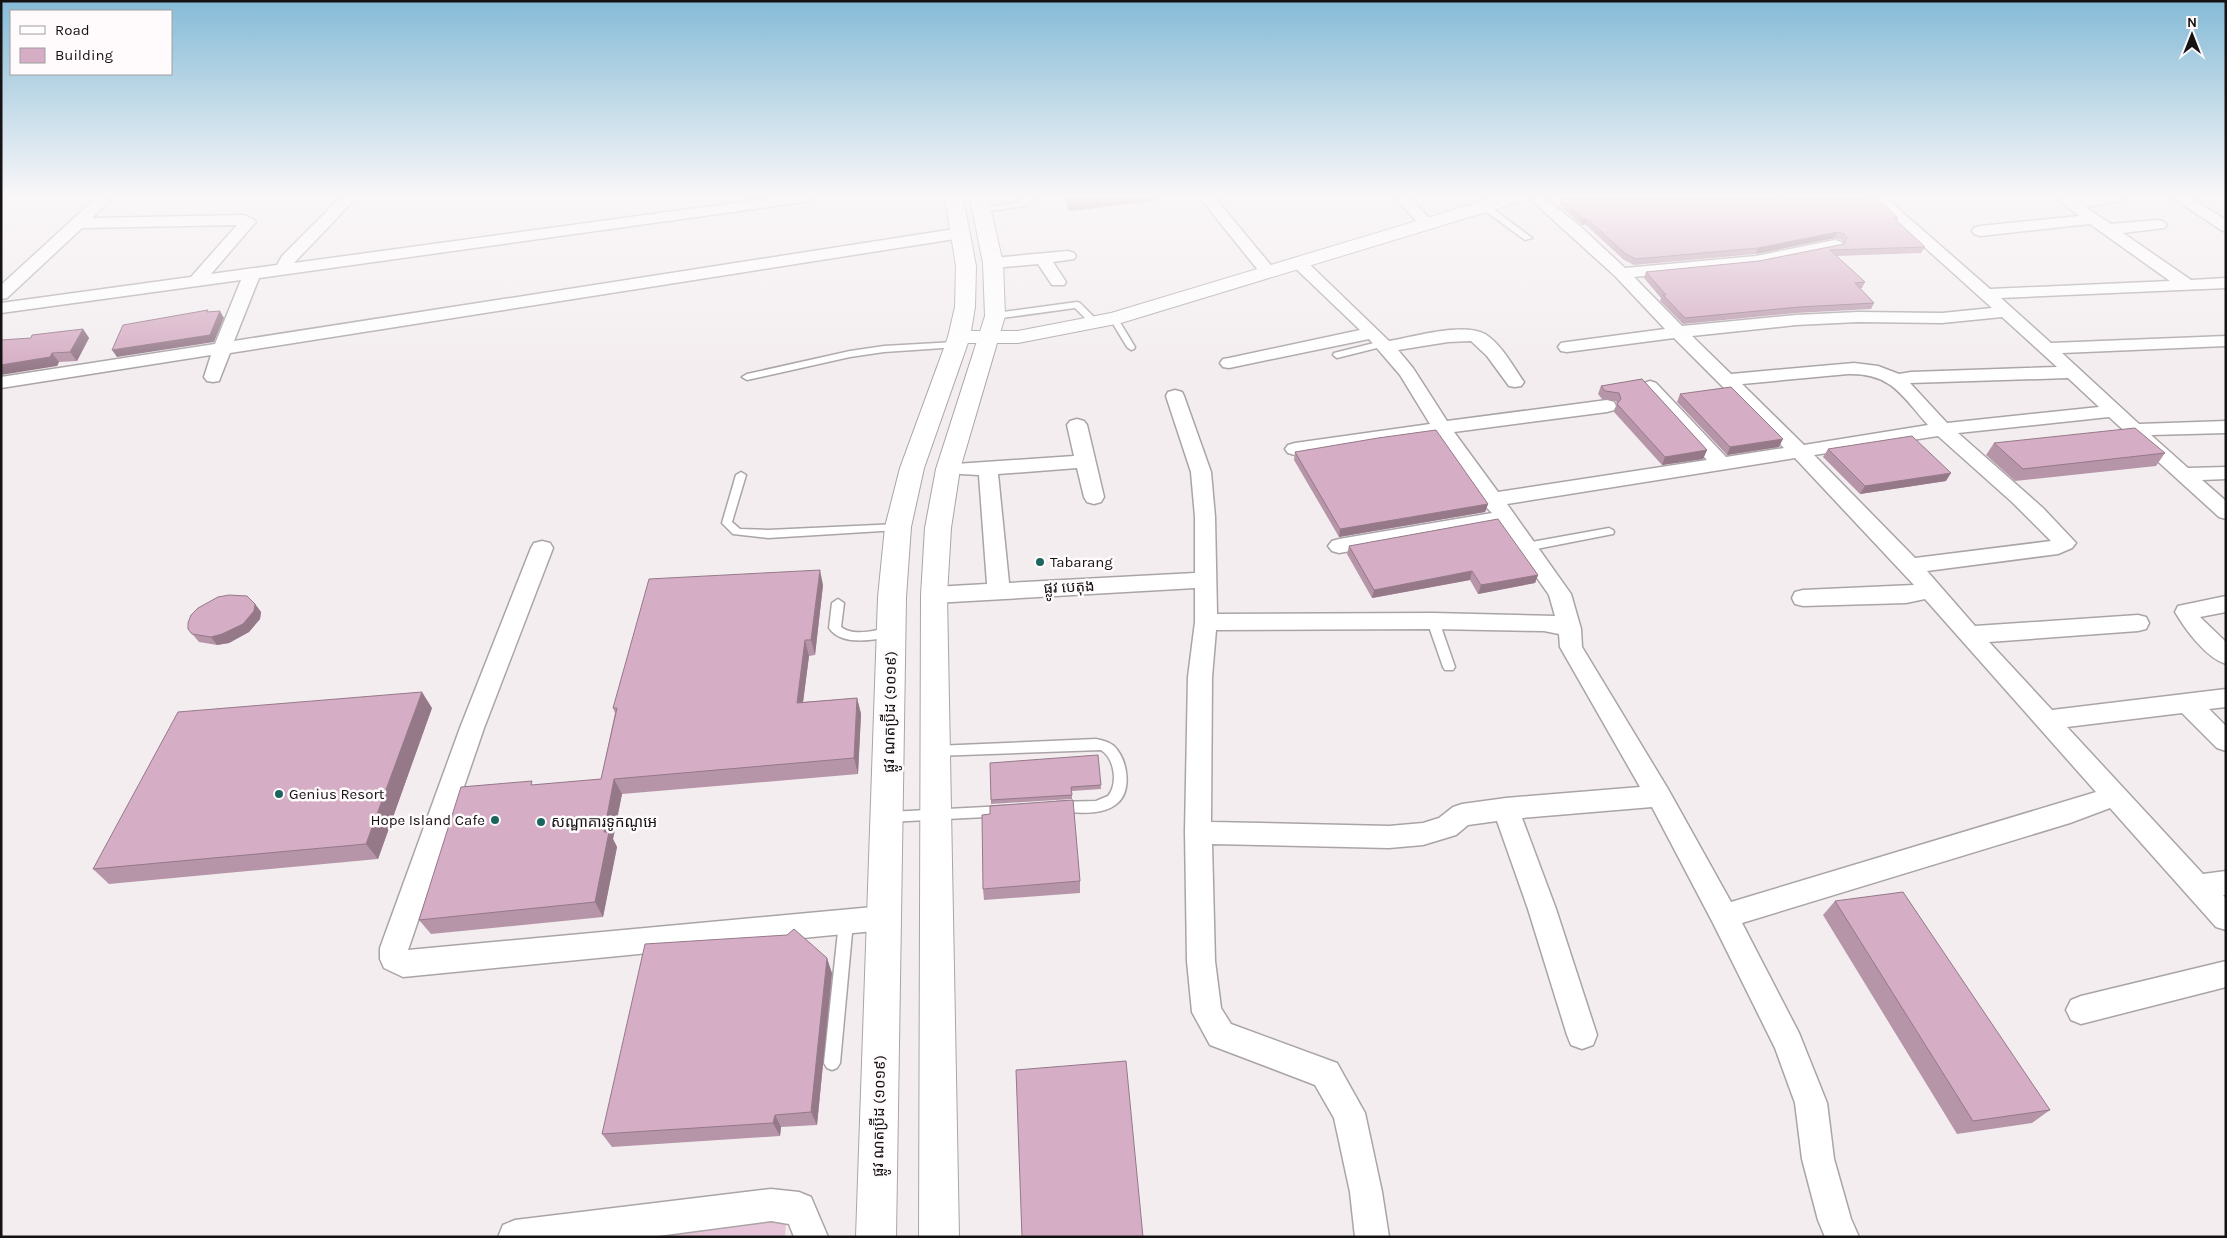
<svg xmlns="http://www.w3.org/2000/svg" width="2227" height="1238" font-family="Karla,'Noto Sans Khmer',sans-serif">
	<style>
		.green { fill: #e8c6d9 }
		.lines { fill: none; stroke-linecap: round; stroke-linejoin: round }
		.service-casing { stroke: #aaa4a7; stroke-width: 3 }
		.minor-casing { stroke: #aaa4a7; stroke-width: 3 }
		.tertiary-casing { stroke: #aaa4a7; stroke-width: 2 }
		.primary-casing { stroke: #aaa4a7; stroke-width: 2 }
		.service { fill: #fff; fill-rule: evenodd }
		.minor { fill: #fff; fill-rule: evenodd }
		.tertiary { fill: #fff; fill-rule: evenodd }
		.primary { fill: #fff; fill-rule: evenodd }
		.wall { fill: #b795a9 }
		.shaded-wall { fill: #957989 }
		.building { fill: #d5adc4; stroke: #957989 }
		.poi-dot { fill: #1a665e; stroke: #fffbfd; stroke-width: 2 }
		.labels { text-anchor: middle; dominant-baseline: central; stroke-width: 5; stroke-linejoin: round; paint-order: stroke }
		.poi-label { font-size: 15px; fill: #141213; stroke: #fffbfd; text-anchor: start }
		.street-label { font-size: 15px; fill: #141213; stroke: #fffbfd }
	</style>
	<rect width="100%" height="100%" fill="#f3edf0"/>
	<path class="green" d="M787,1213l-2,24h-233z"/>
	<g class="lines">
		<g class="service-casing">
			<path id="service" d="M1026,198h9l-11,8 -42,6 -4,-2 4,-2 37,-6z
				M1481,204h6l45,34 -7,2 -44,-32z
				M1077,302l3,1 19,19v4h-6l-18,-18 -80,11 -4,-3 4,-3z
				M1114,316l4,3 17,28 -1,2 -3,1 -4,-3 -17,-28z
				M1382,341l3,1v4l-48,12 -4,-3 1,-2z
				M955,342l4,3 -1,2 -74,5 -34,5 -103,23 -5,-3 5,-3 103,-23 34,-5z
				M741,472l5,3 -14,47 8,7 28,1 130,-6 5,3 -5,3 -130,8 -35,-4 -11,-11 14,-48z
				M1609,528l4,2 1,2 -1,2 -87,17 -5,-4 5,-4z
				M838,599l6,4 -3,24c13,10 34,3 49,1l6,4 -2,3c-18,5 -52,12 -65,-7l3,-25z
				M1433,617l6,4 16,46 -2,3h-8l-2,-3 -16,-46z
				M1096,739c6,1 13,3 18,7 14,14 19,47 1,59 -15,11 -39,7 -57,7l-5,-1 -1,-4 1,-4 5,-1 38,-1 12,-5c10,-12 7,-37 -7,-46l-166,6 -4,-2 -2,-3 2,-3 4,-2z
				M1005,806l5,1 1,4 -1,4 -5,1 -116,6 -5,-1 -2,-4 2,-4 5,-1z
				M846,916l5,2 2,4 -13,141 -3,5 -5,2 -5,-2 -3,-5 15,-141 2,-4z"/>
		</g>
		<g class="minor-casing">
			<path id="minor" d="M96,198h16l-20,20 152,-3 9,4 3,3 -3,3 -42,49 66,-9 5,-9 58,-58h16l-62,65 476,-65h41l-2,3 -5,1 -545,76 -25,63 727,-113 6,2 2,3 -2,3 -6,2 -731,115 -11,28 -6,1 -6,-1 -3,-4 7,-22 -210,33v-11l214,-33 26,-64 -240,33v-10l190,-26 46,-52 -155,3 -75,70 -6,1v-14z
				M1200,198h15l59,71 2,3 -2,3h-12z
				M1395,198h15l22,23 3,3 -3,3h-10z
				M1529,198h16l36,29 44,41 131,-12 79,-16 6,2 2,3 -2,3 -85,17 -122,12 48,49 114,-11 62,-3 84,1 50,-5 -122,-110h16l104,91 180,-8 -80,-57 -110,12 -6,-2 -2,-3 2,-3 6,-2 99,-10 -23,-18h67l-2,3 -36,6 26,17 48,-4 5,2 3,3 -3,3 -41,5 68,47 35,-2v10l-225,10 50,45 175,-7v10l-164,7 77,71 87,-3v12l-75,2 37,33 38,-1v12l-24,1 24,21v18l-7,-2 -110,-100 -151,16 85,75 33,35 -4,5 -14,6 -131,17 48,55 163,-11 8,2 3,6 -3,6 -8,2 -149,11 63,68 174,-21v18l-17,2 17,17v25l-9,-3 -35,-35 -115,14 136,147 23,-3v24h-3l3,3v32l-10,-3 -106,-119 -40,15 -328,100 57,110 28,70 7,56 17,60 8,18h-34l-7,-17 -16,-61 -7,-56 -20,-55 -61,-123 -62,-118 -130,11 34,91 41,126 -4,10 -11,4 -11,-4 -4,-10 -39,-126 -31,-88 -29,4 -12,10 -33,10 -34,3 -177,-4 3,117 6,47 10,16 106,39 28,50 17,79 7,45h-34l-5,-45 -16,-74 -19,-33 -105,-40 -18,-33 -5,-51 -2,-129 3,-155 7,-55v-34l-261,15 -8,-2 -3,-6 3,-6 8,-2 53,-3 -8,-109 -38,-2 -3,-4 3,-4 133,-9 -7,-31 3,-4 7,-2 7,2 3,4 17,72 -3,5 -7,2 -7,-2 -3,-5 -7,-29 -79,6 11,109 186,-10v-56l-4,-45 -25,-76 2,-4 7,-2 7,2 2,4 27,76 4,45 2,97 216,-1 122,3 -6,-21 -49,-70 -161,28 -7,-2 -4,-5 4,-5 7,-2 153,-26 -8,-8 -2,-6 -45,-65 -142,21 -7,-2 -3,-4 3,-4 7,-2 135,-19 -30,-49 -31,-36 -140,29 -6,-1 -3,-4 3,-4 6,-1 131,-28 -68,-65 -2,-3 2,-3h12l85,82c24,-4 74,-19 96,-7 16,10 28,32 39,48l-3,4 -6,1 -6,-1 -22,-30 -16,-15 -23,1 -50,8 15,18 34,53 160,-21 7,2 2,4 -2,4 -7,2 -153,20 44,60 209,-32 -63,-69 -3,-4 3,-4 6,-2 6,2 70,74 58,-9 -110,-110 -107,14 -6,-1 -3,-4 3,-4 6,-1 98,-13 -50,-53zM2002,317l55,50 -146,5 -12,2 -21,-8 -24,-3 -123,11 -39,-38 104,-11 62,-3 84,1zM1848,374c44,-1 54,22 80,51l-124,20 -62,-61zM2068,378l31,29 -152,16 -37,-40zM1938,436l75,67 38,38 -136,17 -101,-103zM1795,458l119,127 -111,5 -8,2 -3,6 3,6 8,2 103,-3 19,-4 171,193 -365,110 -63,-113 -86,-142 -1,-18 -10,-35 -64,-90zM1433,629l111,2 15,3 1,13 80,140 -134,11 -44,6 -9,3 -14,11 -16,5 -34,3 -178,-4 1,-145 4,-47z
				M2173,198h18l35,22v12l-5,-2z
				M1068,251l6,2 2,3 -2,3 -21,3 13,20 -2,3h-12l-14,-21 -45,4 -6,-2 -2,-3 2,-3 6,-2z
				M542,541l8,2 3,5 -69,180 -76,222 476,-44 10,3 4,9 -4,9 -10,3 -481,47 -19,-9 -4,-9v-11l80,-220 71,-180 3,-5z
				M2226,596v16l-26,5 26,25v22c-20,-6 -41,-35 -51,-52l3,-6z
				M2226,961v26l-145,37 -10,-4 -5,-10 5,-10 10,-4z
				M771,1189l28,3 12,5 17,40h-34l-5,-13 -18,-3 -121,16h-152l5,-12 12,-5z"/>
		</g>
		<g class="tertiary-casing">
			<path id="tertiary" d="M1493,198h29l-3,4 -398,121 -103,20h-59l-8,-1 -3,-5 3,-5 8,-1h59l93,-18z"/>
		</g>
		<g class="primary-casing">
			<path id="primary" d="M945,198h18l13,68 -1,41 -5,30 -46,131 -13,59 -5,70 -10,640h-40l22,-640 7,-70 15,-59 48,-131 7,-30 1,-41z
				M970,198h18l15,65 2,53 -45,153 -9,59 -4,67 12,642h-40l2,-642 4,-67 11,-59 49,-153 -2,-53z"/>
		</g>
		<use href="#service" class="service"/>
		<use href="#minor" class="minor"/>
		<use href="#tertiary" class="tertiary"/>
		<use href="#primary" class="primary"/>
	</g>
	<path class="wall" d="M1064,198h90v3l-85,10z
		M1561,199l337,19 -1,3 28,26 -4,6 -85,3 29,26 -3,6 -2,1 14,14 -3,6 -75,4 -113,11 -23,-23 1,-3 -17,-20 2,-6 113,-11 85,-17 -2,-4 -7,-2 -79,16 -122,11 -10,-5 -39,-36 -3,1 -23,-20z
		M83,329l6,9 -12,23 -18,1 -2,4 -26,-28z
		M1642,379l65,71 -4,9 -41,6 -48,-53 3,-8 -1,-3 -14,-2 -4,-5 3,-8z
		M1680,394l99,53 -52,8 -50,-53z
		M1994,443l171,10 -9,13 -141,15 -29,-26z
		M1828,449l118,32 -86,13 -37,-37z
		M1295,452l193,52 -3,8 -146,25 -45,-77z
		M1349,546l189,29 -3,8 -57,11 -8,-14 -98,18 -25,-44z
		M823,585l-8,70 -6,1 -6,46 54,-4 4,16 -3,60 -236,20 -9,45 4,8 -14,70 -172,17 -12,-14 116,-135 66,-6 14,-66 -2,-5z
		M255,604l6,8 -1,7 -11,13 -20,11 -12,2 -18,-3 -11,-13z
		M432,708l-54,151 -269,25 -16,-15z
		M1098,755l3,34 -29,2v8l-81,5v-4z
		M1080,881v12l-96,7 -1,-11z
		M1835,901l215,209 -18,13 -75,11 -134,-219z
		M832,973l-15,152 -36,2 -1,9 -168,11 -10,-13z"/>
	<path class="shaded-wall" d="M1069,198h85v3l-85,10z
		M1583,219h4l-2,5 -3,1z
		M1837,232l-2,6 -79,16 2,-6z
		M220,311l4,7 -10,24 -97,15 -5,-7z
		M83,329l6,9 -12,23 -7,-9z
		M52,353l7,9 -2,4 -56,9v-10z
		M1783,439l-4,8 -52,8 3,-8z
		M1707,450l-4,9 -41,6 3,-8z
		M1951,473l-5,8 -86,13 5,-8z
		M1488,504l-3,8 -146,25 1,-8z
		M820,570l3,15 -8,70 -4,-15z
		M1472,571l-2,9 -98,18 2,-8z
		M1538,575l-3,8 -57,11 3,-9z
		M255,604l6,8 -1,7 -11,13 -20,11 -12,2 -6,-8z
		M805,640l4,16 -8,62 -4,-15z
		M422,692l10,16 -54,151 -12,-15z
		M857,698l4,16 -3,60 -4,-16z
		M614,779l8,15 -9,45 4,8 -14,70 -8,-15 9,-70z
		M827,958l5,15 -15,152 -6,-13z
		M775,1115l6,12 -1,9 -7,-13z"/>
	<path class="building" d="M1570,198h307l21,20h-4l31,29 -95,3 35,32 -10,1 19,20 -75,4 -114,11 -22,-23h3l-20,-23 113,-11 85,-17 3,-6 -3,-4 -7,-2 -79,16 -122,11 -10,-5 -39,-35h-4l-22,-20z
		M208,310l-1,2 13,-1 -10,24 -98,15 11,-25z
		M83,329l-13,23 -18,1 -2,4 -49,8v-25l30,-2 1,-3z
		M1642,379l65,71 -42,7 -48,-53 4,-5 -2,-6 -14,-2 -4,-5z
		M1731,387l52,52 -53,8 -50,-53z
		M2135,428l30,25 -142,16 -29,-26z
		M1436,430l52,74 -148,25 -45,-77 83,-14z
		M1912,436l39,37 -86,13 -37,-37z
		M1498,519l40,56 -57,10 -9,-14 -98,19 -25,-44z
		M820,570l-9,70h-6l-8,63 60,-5 -3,60 -240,21 -10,53h5l-14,70 -176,18 42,-133 71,-6 -1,4 70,-6 16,-71h-4l36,-129z
		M229,595l18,1 8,8 -1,7 -11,13 -21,10 -11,3 -19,-3 -4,-5v-6l3,-8 7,-7 20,-11z
		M422,692l-56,152 -273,25 85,-157z
		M1098,755l3,30 -30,2 1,8 -81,5 -1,-37z
		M1073,800l7,81 -97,8 -1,-74 8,-1v-8z
		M1903,892l147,218 -77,11 -138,-220z
		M794,929l33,29 -16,154 -36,3 -2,8 -171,11 43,-190 142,-9z
		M1126,1061l17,176h-121l-6,-167z"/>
	<linearGradient id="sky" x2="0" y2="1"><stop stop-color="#85bbd7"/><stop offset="0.53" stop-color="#faf7f8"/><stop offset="1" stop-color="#faf7f8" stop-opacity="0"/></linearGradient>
	<rect width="2227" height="371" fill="url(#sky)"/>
	<g class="poi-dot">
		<circle cx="1040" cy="562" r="5"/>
		<circle cx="279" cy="794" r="5"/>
		<circle cx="495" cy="820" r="5"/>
		<circle cx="541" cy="822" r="5"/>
	</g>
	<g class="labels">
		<g class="poi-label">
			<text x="1050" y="562">Tabarang</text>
			<text x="289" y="794">Genius Resort</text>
			<text x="485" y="820" text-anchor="end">Hope Island Cafe</text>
			<text x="551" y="822">សណ្ឋាគារទូកណូអេ</text>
		</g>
		<g class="street-label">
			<text transform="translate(1069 587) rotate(-3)">ផ្លូវ បេតុង</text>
			<text transform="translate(890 712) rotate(-89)">ផ្លូវ ណតប្រ៊ីដ (១០១៩)</text>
			<text transform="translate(879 1116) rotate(-89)">ផ្លូវ ណតប្រ៊ីដ (១០១៩)</text>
		</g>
	</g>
	<rect width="2227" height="1238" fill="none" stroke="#141213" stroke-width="5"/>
	<rect x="10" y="10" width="162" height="65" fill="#fffbfd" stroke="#a19e9f"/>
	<rect x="20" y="26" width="25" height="8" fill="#ffffff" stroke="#a19e9f"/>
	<text x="55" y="35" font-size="15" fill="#141213">Road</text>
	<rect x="20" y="48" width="25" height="15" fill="#d5adc4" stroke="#a19e9f"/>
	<text x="55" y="60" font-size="15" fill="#141213">Building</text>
	<g transform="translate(2192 35)" stroke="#fffbfd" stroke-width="4" paint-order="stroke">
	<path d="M0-4L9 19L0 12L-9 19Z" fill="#141213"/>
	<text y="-8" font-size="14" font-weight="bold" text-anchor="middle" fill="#141213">N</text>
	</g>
</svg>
